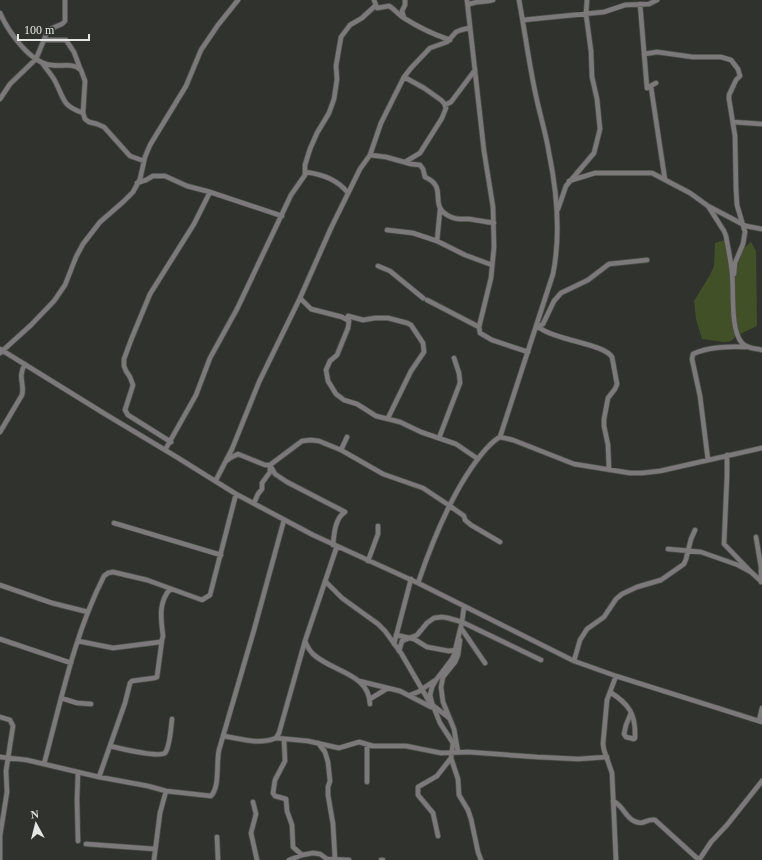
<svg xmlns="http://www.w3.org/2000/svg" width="762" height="860" font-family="Georgia,serif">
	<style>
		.green { fill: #425027 }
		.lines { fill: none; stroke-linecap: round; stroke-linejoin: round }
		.minor-casing { stroke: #4d4f4a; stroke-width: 6 }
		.minor { stroke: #7c797a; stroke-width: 4.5 }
	</style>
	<rect width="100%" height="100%" fill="#30322d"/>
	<path class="green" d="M728,239l7,34 8,-24 8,-7 5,9 1,75 -21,10 -5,5 -7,1 -22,-3 -6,-20 -2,-18 16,-26 4,-9 1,-23z"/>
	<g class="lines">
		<g class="minor-casing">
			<path id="minor" d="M374,0l3,8 12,-2c6,3 9,9 15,12 14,9 31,17 46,22
				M467,0l17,151 9,56 1,40 -3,31 -12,49 1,6 12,7 36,12
				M640,4l7,84 9,-5
				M468,5c8,-5 15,-2 25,-5
				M0,13c8,18 30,50 51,52 11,2 21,-3 30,5l4,11 -2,32 2,6 4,3 8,2 7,3 26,29 14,5
				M404,18l-2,-7 3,-6v-5
				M523,20l81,-8 21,-7 24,-1 8,-4
				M44,40h22l8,12 6,16
				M644,54l13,-2 36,5h28l10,3 7,9 2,7 -4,4 -7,15v4l6,37 1,53 1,16 8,27 -2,12 -8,19 -1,11
				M43,64c4,6 10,12 13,19 9,18 6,22 27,30
				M404,77l20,11 17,12 3,3 2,5 -4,10 -22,35 -15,9
				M651,87l14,93
				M0,99l10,-15 26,-25 12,-29 14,-6 3,-3v-21
				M445,105l6,-3 24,-32
				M733,122l29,2
				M370,155l16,2 25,7 9,1 3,4 2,8c25,11 1,29 26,40 6,3 12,2 18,2 8,1 16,3 25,4
				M305,172c17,2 33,8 43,21
				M569,181l26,-8h57l38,20 18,13 16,25 2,5c2,12 5,25 6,37 2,17 -2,57 10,70 5,6 13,5 20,7
				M137,183l9,-3 7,-4h12l22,10 23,6 72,24
				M708,206l38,20 16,3
				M558,209l8,-23 28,-33 6,-24 -3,-30 -5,-22 -1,-26 -5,-37 1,-14
				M387,230l26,3 24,8 28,14 27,10
				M437,241l3,-31
				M378,266l12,5 33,27
				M300,298l11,11 31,8 7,4 -1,7 -11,27 -7,6 -4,9 2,11 8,13 8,6 13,4 19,12 24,6 21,10 35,12 22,15
				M427,300l52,27
				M348,316l15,4 12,-2h13l19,5 4,2 12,18 1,9 -13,19 -23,47
				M537,326c18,15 66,17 75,31l5,27 -2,5 -7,9 -4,21v7l4,19 1,25
				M537,326l6,-2 11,-23 7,-8 27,-13 21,-16 38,-4
				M0,349l105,65 70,42 61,38 77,41 105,48 156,78 42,15 146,46
				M0,353l31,-28 23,-24 11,-16 11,-28 7,-13 17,-22 23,-20 10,-10 7,-13 5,-22 5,-12 36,-59 15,-36 17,-25 20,-25
				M0,432l22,-37c3,-12 -5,-17 3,-31
				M500,437l53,-163c8,-40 4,-82 -4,-121 -3,-19 -9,-38 -13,-57 -7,-32 -11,-64 -17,-96
				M439,438l21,-55 -1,-10 -5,-15
				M171,442l-43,-27 -3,-5 8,-25 -3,-8 -4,-6 -2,-5v-7l7,-19 19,-46 44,-70 16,-32
				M165,450l31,-55 14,-37 27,-49 54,-114 14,-20v-10l5,-16 7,-16 12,-20 5,-14 3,-20 -1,-13 5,-29 9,-12 12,-7 13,-12
				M341,450l6,-13
				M727,455v21l-3,68 27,28
				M228,460l2,-2 8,-4 27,11h5l32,-24 9,-1 8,1 22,9 42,24 40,14 27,18
				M708,460l-8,-64 -8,-37 1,-5c14,-7 38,-8 53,-7
				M270,465l5,9 12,8 58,30c-10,6 -11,22 -12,33
				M216,480l16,-31 27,-67 41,-84 31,-70 29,-59 10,-14 11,-32 23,-46 7,-9 19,-20 17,-6 9,-10 5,-2 8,-2
				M254,503l4,-9 4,-5v-6l8,-11v-5
				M450,506l14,10 1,4 6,5 29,17
				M114,523l107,32
				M756,537l5,30v15
				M668,549l33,3 37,13 13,7 11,10
				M368,561l10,-27v-8
				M325,581l17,17 36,26 7,7 16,22 29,50 19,15
				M418,583c15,-44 37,-99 68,-134 4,-4 8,-9 14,-12l13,3 61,24 56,9h12l18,-2 102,-23
				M0,585l52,18 36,9
				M464,607l-2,15 -8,33 -2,4 -16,21 -4,7 -2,8 2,8 8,20 13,20 -2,15 7,21 1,16 9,15 3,9 7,33 3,8
				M461,628l24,35
				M396,635l18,4 13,8 22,4 6,-1
				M0,639l71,24
				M78,641l35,7 47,-6 2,-2 1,-4c-2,-17 -5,-33 7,-47
				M305,641c2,5 5,10 8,13 19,18 56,19 57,50
				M394,644l17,-65
				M399,651l3,-10 15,-6 10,-12 7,-5 8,-1 6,1 14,4 79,38
				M574,661l6,-21 7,-11 17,-12 12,-18 6,-5 15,-7 24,-7 23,-16 2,-5 5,-20 4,-9
				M616,676l-9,24 -4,44 1,6 8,23 4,87
				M359,681l41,10 31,16
				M610,692c19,12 26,22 25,46l-1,1 -8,-2 -2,-3 2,-9 5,-12
				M410,695l8,-3 16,-11
				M61,698l16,5 14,1
				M370,699l18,-11
				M0,717l10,3 3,6 -7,45 1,21 -7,44v24
				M759,721l3,-13
				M224,736c17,3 36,9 52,2l3,-5 26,-92 32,-95
				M276,738l32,3 31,7 20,-6 14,4h33l35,7 27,-1 69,5 41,2 29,-2
				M284,739l1,22 -10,19 -2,13 2,3 11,3 1,12 5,14 1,22 9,8
				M318,743l7,9 3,10 2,19 -2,6v8l5,29 2,35
				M110,746c9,2 48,12 55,7 5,-6 6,-26 7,-34
				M458,752l-4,-23 -11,-27 -2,-15 2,-10 12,-15 3,-7 2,-15
				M0,757l27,3 72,17 49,9 18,5 45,5c9,-9 5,-33 8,-46l35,-120 30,-110
				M44,764c17,-63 30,-129 60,-188l4,-3 5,-1 34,8 55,20 8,-5 26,-101
				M99,777l26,-74 5,-20 2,-2 22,-3 3,-1 5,-37
				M367,782v-37
				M613,801c10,4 12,16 21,20 10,5 13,-3 21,-1l44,40
				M253,802l3,12 -5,19 6,27
				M438,836l-5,-23 -15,-18v-8l19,-11 14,-18
				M217,837l1,23
				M78,841l-1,-41 1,-28
				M86,844l69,5
				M154,860l6,-47 6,-22
				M289,860l13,-5 11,-2 7,1 7,5 22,1
				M381,860h2
				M699,860l12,-18 16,-17 35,-44"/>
		</g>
		<use href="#minor" class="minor"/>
	</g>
	<g transform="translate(36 824) rotate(353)" stroke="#30322d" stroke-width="3" paint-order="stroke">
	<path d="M0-3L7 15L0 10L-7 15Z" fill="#e6e7e4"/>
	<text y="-6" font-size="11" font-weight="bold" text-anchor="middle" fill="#e6e7e4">N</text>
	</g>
	<path d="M18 34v6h71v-6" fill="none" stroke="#e6e7e4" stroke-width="2"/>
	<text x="24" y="34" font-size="12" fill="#e6e7e4" stroke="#30322d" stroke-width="3" paint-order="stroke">100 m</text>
</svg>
